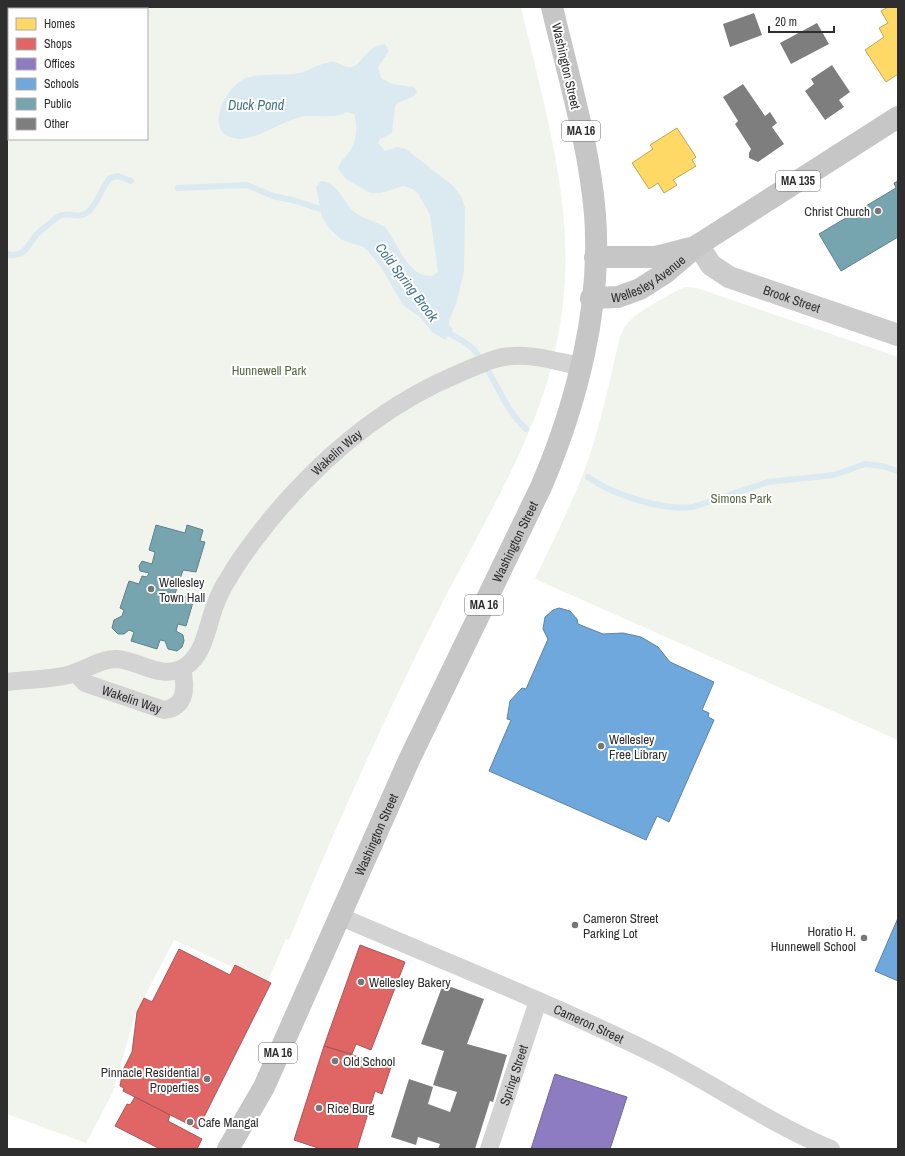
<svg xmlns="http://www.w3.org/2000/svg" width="905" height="1156" font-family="'Archivo Narrow',sans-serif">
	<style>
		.green { fill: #f1f4ec }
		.water { fill: #dbe9f0 }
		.homes { fill: #ffd966; stroke: #c0a655 }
		.shops { fill: #e06666; stroke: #ab5555 }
		.offices { fill: #8e7cc3; stroke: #716596 }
		.schools { fill: #6fa8dc; stroke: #5c83a8 }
		.public { fill: #76a5af; stroke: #608188 }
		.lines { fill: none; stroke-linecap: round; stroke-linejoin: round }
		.stream { stroke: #dbe9f0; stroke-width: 6 }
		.building { fill: #7e7e7e }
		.street { stroke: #d3d3d3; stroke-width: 18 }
		.secondary { stroke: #ccc; stroke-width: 22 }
		.primary { stroke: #c6c6c6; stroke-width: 22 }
		.poi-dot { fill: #777; stroke: #fff; stroke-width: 1.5 }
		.labels { text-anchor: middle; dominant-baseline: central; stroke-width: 4; stroke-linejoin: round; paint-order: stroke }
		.shield { fill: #fff; stroke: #6d6d6d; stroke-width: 1 }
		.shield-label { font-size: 12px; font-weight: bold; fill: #2e2e2e }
		.street-label { font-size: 13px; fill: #2e2e2e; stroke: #fff }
		.poi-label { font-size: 13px; fill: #2e2e2e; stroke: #fff; text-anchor: start }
		.park-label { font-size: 13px; fill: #54673f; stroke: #fff }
		.water-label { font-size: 14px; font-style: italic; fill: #43728a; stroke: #fff }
	</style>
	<rect width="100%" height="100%" fill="#fff"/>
	<path class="green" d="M81,7h440c21,91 52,192 43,286 -3,31 -9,64 -18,93 -26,81 -75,159 -113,235 -52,105 -100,211 -144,319l-3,-1 -19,44 -93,-43 -39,75 -22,77 -27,51 -79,-29v-1027l2,-1v53h138v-130h-66z
		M685,287l12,1 201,69v383l-363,-161c18,-39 39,-78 53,-119 14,-40 22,-82 32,-123 2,-4 3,-9 6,-12 9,-12 45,-32 59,-38z"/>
	<path class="water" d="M385,44l4,7 -11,16 3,11 11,6 22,3 3,5c-5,9 -16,6 -22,14l-3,27 -12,6 -2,4 7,8 12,-4 9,2 46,36 9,11 4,12 -1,63 -7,30 -8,20v4l4,4 -8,11 -13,-8 -11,-14 -18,-13 -22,-38 -12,-15 -6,-5 -21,-7 -12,-11 -8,-12 -6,-30 5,-6c16,1 21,18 31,29 9,9 22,10 33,17 13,16 23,51 47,49l6,-4 -8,-57 -12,-22 -7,-5 -8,-2 -22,7h-11l-24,-14 -8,-10c2,-8 8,-12 12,-18 7,-11 8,-26 4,-37l-8,-2c-10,8 -34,1 -49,6 -17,5 -41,21 -57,21 -39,-2 -17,-51 6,-61 11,-5 39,-2 54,-5 10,-3 20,-10 31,-11 7,-1 13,6 20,5 12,-2 13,-20 34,-23z"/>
	<path class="homes" d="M888,7h9l1,2v65l-12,8 -21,-32 19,-13 -5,-9 9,-5 -7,-12z
		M677,128l19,29 -4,3 4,6 -23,14 4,5 -13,8 -6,-10 -9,6 -17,-26 21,-14 -3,-4z"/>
	<path class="shops" d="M360,945l45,17 -34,88 -15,-6 -4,10 -28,-8z
		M179,949l51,26 5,-10 36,18 -73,146 -75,-38 1,-3 -4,-2 3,-16 9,-18 5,-40 7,-14 8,4z
		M324,1046l67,21 -9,27 -7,-3 -18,58h-36l-27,-9z
		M135,1097l35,18 -2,6 34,18 -5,10h-37l-45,-23 12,-22 3,1z"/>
	<path class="offices" d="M555,1074l72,23 -17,52h-79z"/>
	<path class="schools" d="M559,608l11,3 7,8 1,5 25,10 20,-1 18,4 17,10 12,15 44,20 -12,28 7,3 -1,4 6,3 -45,102 -12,-6 -11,24 -157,-69 22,-51 -4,-1 3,-18 12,-13 4,1 22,-50 -5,-10 2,-12 8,-7z
		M898,918v63l-23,-10z"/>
	<path class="public" d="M898,181v56l-57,34 -22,-37 77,-46 -2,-5z
		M156,525l29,8 2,-8 16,5 -3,11 5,1 -9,30 -13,-2 -8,24 19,5 -8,27 -8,-2 -2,7 7,4 1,6 -2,6 -5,4 -9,-2 -3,-8 -5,-1 -3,9 -26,-8 3,-9 -5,-2 -5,4h-6l-6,-6 2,-8 8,-4 2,-6 -4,-2 9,-27 10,3 3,-8 5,1 2,-4 -9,-2 -1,-5 3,-5 10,3 3,-12 -6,-2z"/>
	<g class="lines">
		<path class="stream" d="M178,188l69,-3 26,11 23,5 30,10
			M7,254c18,5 21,-10 30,-20 5,-5 11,-9 17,-14 11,-12 23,1 34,-8 10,-8 13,-24 22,-34l8,-2 13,5
			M444,330c10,7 23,11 31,21 19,23 28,57 51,78
			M588,477c25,18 75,34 105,30l75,-25 66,-7 31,-11 17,2 16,5"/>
	</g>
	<path class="building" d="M754,13l8,22 -32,12 -7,-23z
		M817,23l12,21 -38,20 -11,-21z
		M832,65l18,27 -11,8 5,7 -19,13 -20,-29 9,-7 -3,-5z
		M743,84l22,32 5,-4 7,11 -5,4 12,17 -26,18 -9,-4v-5l2,-4 -16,-25 3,-3 -15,-24z
		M443,984l41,15 -17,45 40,11 -14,47 -3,-1 -15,48h-37l2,-5 -22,-7 -2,8 -25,-8 18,-58 24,8 -5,17 22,8 7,-20 -24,-7 11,-34 -23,-7z"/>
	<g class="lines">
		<g class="street">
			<path id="s1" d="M76,673l9,10 79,27c23,-3 22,-24 18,-41"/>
			<path id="s2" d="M7,682c20,-3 42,-2 61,-7 16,-4 31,-16 48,-16 24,1 46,23 70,7 18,-12 21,-38 28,-58 4,-11 9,-22 16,-32 11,-20 26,-38 40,-56 52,-63 115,-116 190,-147 17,-7 34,-16 52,-17 22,-2 46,6 68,10"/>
			<path id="s3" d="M339,916c104,45 211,87 313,137 61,30 116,70 179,96"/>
			<path id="s4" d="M489,1149l49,-148"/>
		</g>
		<path class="secondary" id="s5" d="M698,245l13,20 18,12 169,58"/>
		<g class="primary">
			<path d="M595,257h61l35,-9"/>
			<path id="s6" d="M591,298l27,-1 22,-8 25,-16 33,-28 200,-128"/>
			<path id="s7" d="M228,1149l36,-62 145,-327 132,-273c36,-84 61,-181 54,-273 -6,-70 -27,-139 -43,-207"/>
		</g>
	</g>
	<g class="poi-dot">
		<circle cx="878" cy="211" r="4"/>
		<circle cx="151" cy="589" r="4"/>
		<circle cx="601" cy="746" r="4"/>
		<circle cx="575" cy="925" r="4"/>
		<circle cx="864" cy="938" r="4"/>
		<circle cx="361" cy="982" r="4"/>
		<circle cx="335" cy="1061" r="4"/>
		<circle cx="207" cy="1079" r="4"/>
		<circle cx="319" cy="1108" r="4"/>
		<circle cx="190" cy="1122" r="4"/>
	</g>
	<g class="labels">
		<g class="shield">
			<rect x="562" y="121" width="38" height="20" rx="3"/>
			<rect x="776" y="171" width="44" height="20" rx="3"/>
			<rect x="465" y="595" width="38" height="20" rx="3"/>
			<rect x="259" y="1043" width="38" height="20" rx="3"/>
		</g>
		<g class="shield-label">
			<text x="581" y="131">MA 16</text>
			<text x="798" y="181">MA 135</text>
			<text x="484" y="605">MA 16</text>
			<text x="278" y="1053">MA 16</text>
		</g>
		<g class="street-label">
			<text transform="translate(566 66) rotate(77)">Washington Street</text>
			<text stroke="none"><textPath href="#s6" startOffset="62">Wellesley Avenue</textPath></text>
			<text stroke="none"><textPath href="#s5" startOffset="112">Brook Street</textPath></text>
			<text stroke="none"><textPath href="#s2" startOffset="451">Wakelin Way</textPath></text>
			<text stroke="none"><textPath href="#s7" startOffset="672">Washington Street</textPath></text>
			<text stroke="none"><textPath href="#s1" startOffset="63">Wakelin Way</textPath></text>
			<text stroke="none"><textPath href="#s7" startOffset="348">Washington Street</textPath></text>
			<text stroke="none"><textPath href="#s3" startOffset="272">Cameron Street</textPath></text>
			<text stroke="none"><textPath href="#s4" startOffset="78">Spring Street</textPath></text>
		</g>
		<g class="poi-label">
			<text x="870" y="211" text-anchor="end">Christ Church</text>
			<text x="159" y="582">Wellesley<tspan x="159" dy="15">Town Hall</tspan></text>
			<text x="609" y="739">Wellesley<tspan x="609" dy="15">Free Library</tspan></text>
			<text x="583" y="918">Cameron Street<tspan x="583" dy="15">Parking Lot</tspan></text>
			<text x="856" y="931" text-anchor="end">Horatio H.<tspan x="856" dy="15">Hunnewell School</tspan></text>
			<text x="369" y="982">Wellesley Bakery</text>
			<text x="343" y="1061">Old School</text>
			<text x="199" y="1072" text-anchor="end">Pinnacle Residential<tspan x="199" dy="15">Properties</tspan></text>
			<text x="327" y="1108">Rice Burg</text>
			<text x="198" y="1122">Cafe Mangal</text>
		</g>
		<g class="park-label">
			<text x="269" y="370">Hunnewell Park</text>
			<text x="741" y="498">Simons Park</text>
		</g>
		<g class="water-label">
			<text x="256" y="105">Duck Pond</text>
			<text transform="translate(407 282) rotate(53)">Cold Spring Brook</text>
		</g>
	</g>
	<rect width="905" height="1156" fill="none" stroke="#2e2e2e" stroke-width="16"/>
	<rect x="8" y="8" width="140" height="132" fill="#ffffff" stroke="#ababab"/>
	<rect x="16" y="18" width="20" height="12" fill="#ffd966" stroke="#ababab"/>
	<text x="44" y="28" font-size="12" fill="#2e2e2e">Homes</text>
	<rect x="16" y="38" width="20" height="12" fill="#e06666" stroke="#ababab"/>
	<text x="44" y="48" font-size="12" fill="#2e2e2e">Shops</text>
	<rect x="16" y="58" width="20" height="12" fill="#8e7cc3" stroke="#ababab"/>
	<text x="44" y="68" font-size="12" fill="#2e2e2e">Offices</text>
	<rect x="16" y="78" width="20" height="12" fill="#6fa8dc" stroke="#ababab"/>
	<text x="44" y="88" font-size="12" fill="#2e2e2e">Schools</text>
	<rect x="16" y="98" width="20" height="12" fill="#76a5af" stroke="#ababab"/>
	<text x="44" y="108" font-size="12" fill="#2e2e2e">Public</text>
	<rect x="16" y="118" width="20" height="12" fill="#7e7e7e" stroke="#ababab"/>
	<text x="44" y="128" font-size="12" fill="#2e2e2e">Other</text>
	<path d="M769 26v6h65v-6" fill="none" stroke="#2e2e2e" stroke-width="2"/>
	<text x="775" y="26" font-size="12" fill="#2e2e2e" stroke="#ffffff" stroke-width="3" paint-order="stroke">20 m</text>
</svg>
